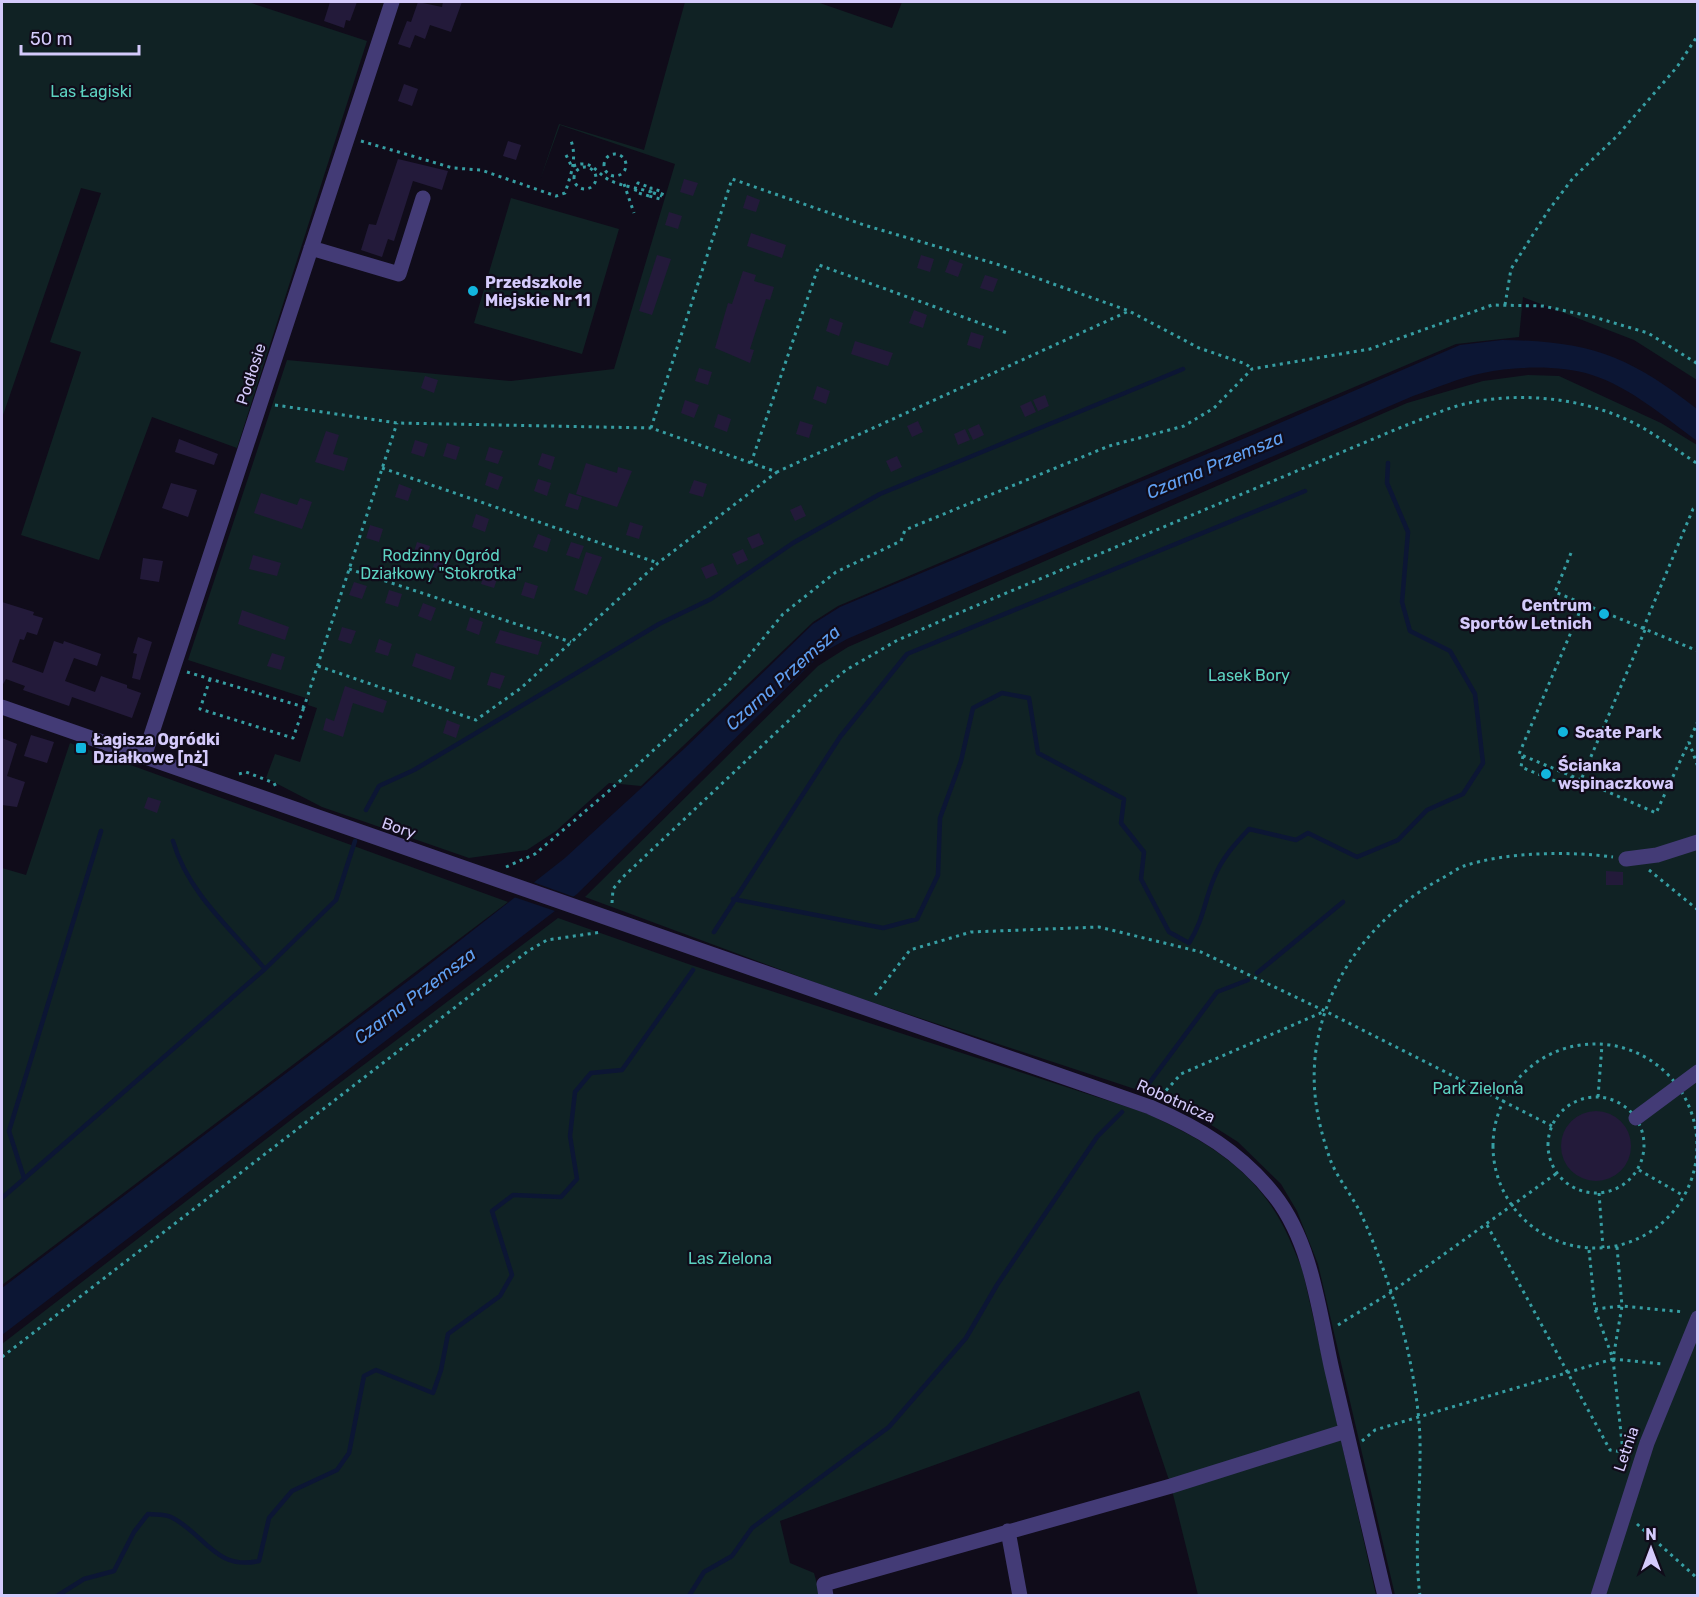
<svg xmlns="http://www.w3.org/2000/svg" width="1699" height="1597" font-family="Rubik,sans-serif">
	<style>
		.green { fill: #102224 }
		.water { fill: #0c1634 }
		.pier { fill: #100c1a }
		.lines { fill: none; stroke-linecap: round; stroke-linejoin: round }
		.stream { stroke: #0c1634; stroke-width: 4.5 }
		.building { fill: #231a3a }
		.path { stroke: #369ea3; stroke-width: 3; stroke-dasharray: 3 4.5; stroke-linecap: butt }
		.minor { stroke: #433b76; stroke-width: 15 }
		.poi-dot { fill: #12b5de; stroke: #100c1a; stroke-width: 2 }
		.labels { text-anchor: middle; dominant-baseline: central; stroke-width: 4.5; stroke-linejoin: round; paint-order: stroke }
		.park-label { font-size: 16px; fill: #5dd3c2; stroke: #100c1a }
		.poi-label { font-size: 16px; font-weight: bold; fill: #d4cafb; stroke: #100c1a; text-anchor: start }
		.street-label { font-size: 16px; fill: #d4cafb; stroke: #100c1a }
		.water-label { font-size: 18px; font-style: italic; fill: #60a0f2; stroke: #100c1a }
	</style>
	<rect width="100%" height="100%" fill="#100c1a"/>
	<path class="green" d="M2,2h246l119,39 -130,407 -85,-31 -53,143 -78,-25 60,-183 -31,-10 51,-149 -20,-5 -79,230z
		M685,2h132l75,26 10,-26h795v378l-63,-40 -111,-43 -4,40 -63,7 -618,262 -25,16 -172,164 -32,-3 -53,48 -29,19 -58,8 -147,-51 -56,-29 9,-24 25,8 17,-54 -9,-3 1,-6 -121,-39 99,-300 224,21 103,-12 61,-205 -115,-39 -20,55 19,-56 85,26z
		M511,198l108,31 -37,125 -108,-31z
		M1528,375l31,1 102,47 36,22v1150h-302l-77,-331 -21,-53 -16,-27 -43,-42 -33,-21 -55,-27 -309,-102 -256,-95 233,-231 30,-19 559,-244 76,-22z
		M70,743l438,159 -506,383v-417l24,7z
		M558,918l133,47 452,147c56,25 108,54 138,110 8,14 14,31 21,46l74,327h-178l-27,-109 -32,-95 -359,130 10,42 24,10 6,22 -818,1v-252l294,-228z"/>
	<path class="water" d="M1502,340c88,1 127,16 195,69v32c-31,-23 -67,-54 -105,-66 -32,-10 -76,-9 -109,-2 -24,5 -47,15 -70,23l-566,243 -25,14 -245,241 -575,441v-47l414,-313 149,-117 120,-110 128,-124 27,-17 410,-171 210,-91z"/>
	<path class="pier" d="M530,881l47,17 -19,14 -47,-16z"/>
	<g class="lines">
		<path class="stream" d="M366,810l13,-24 35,-16 245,-146 52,-25 82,-56 87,-49 303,-125
			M173,841c15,52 58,88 92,128
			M733,899l150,29 34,-9 21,-44 2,-57 21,-57 12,-53 29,-15 27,5 9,55 86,46 -3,24 23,29 -3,27 28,53 20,11c15,-24 15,-41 25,-65 8,-20 21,-34 35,-49l47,11 12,-7 49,24 41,-17 29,-30 36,-16 20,-31 -8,-69 -25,-43 -40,-20 -8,-29 6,-70 -21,-49 1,-20
			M714,932l126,-195 67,-83 398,-163
			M1257,973l86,-71
			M1144,1090l73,-98 31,-12
			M24,1178l-15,-47 92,-300
			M2,1198l263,-229 71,-69 19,-59
			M57,1596l27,-17 30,-8 20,-39 14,-18c7,1 17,0 23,3 33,16 44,54 88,44l10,-43 23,-27 45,-21 12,-17 15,-77 12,-6 57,23 8,-23 7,-36 52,-38 12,-21 -20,-64 21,-16 48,2 16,-18 -7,-43 5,-44 16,-19 31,-3 71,-100
			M689,1596l15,-24 28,-16 20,-28 137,-101 77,-89 31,-53 100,-148 25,-25"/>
	</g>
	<path class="building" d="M330,2h27l-7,19 -4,-1 -2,8 -20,-7z
		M418,2l24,5 1,-5h19l-11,30 -21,-7 -5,14 -10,-4 -5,13 -12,-4 9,-23 4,1z
		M404,84l14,5 -6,17 -14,-5z
		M508,141l13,4 -5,15 -13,-4z
		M398,159l50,12 -6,19 -29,-9 -19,60 -6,-2 -6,18 -21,-7 8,-26 7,1z
		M684,179l14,4 -5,13 -13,-4z
		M747,195l13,5 -4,12 -13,-4z
		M669,212l13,4 -4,13 -13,-4z
		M751,233l35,12 -4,13 -35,-12z
		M657,255l14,4 -19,56 -13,-4z
		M921,255l13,4 -4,13 -13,-4z
		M950,259l13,5 -5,13 -13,-5z
		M743,271l13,4 -2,6 20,6 -4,13 -4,-1 -16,50 4,1 -4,13 -35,-15 13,-45 4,1z
		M985,275l13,4 -5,13 -13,-4z
		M914,310l13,5 -4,13 -14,-5z
		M830,318l13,5 -4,13 -13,-5z
		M971,332l13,4 -4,13 -13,-4z
		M855,341l38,12 -5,13 -37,-12z
		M699,368l13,4 -4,13 -13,-4z
		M425,376l13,4 -4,13 -13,-5z
		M817,386l13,5 -4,13 -13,-5z
		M1045,395l4,11 -11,5 -5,-11z
		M685,400l14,5 -5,13 -13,-5z
		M1031,401l5,11 -11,5 -5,-11z
		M718,414l13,5 -4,13 -13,-5z
		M800,421l13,4 -4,13 -13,-4z
		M918,421l5,11 -11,5 -5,-11z
		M979,424l5,11 -11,5 -5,-11z
		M965,429l5,11 -12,5 -4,-11z
		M326,431l13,4 -6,19 15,4 -4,13 -29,-9z
		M179,439l39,15 -4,11 -39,-13z
		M415,440l13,4 -4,13 -13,-4z
		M447,443l13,4 -4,13 -13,-4z
		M489,447l14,4 -5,13 -13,-4z
		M542,453l13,4 -4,13 -13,-5z
		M897,456l5,11 -11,5 -5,-11z
		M586,463l31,10 1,-6 14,4 -15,36 -41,-13z
		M489,472l14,5 -5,13 -13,-5z
		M538,479l13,4 -4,13 -13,-5z
		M694,480l13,4 -4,13 -14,-4z
		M171,483l26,7 -9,27 -26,-9z
		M399,484l13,5 -4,12 -13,-4z
		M261,493l36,12 3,-7 12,4 -10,27 -48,-16z
		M569,493l13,4 -4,13 -13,-4z
		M801,505l5,11 -11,5 -5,-11z
		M476,514l13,5 -4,13 -13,-5z
		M630,522l13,4 -4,13 -13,-4z
		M370,525l13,4 -4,13 -13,-4z
		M759,533l5,11 -12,5 -5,-11z
		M538,534l13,5 -4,13 -14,-5z
		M417,542l13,4 -4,13 -13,-4z
		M571,542l13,4 -5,13 -13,-4z
		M743,549l5,11 -11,5 -5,-11z
		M586,552l16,5 -15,38 -13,-5z
		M437,554l13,5 -4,13 -13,-5z
		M253,555l28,8 -4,13 -28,-7z
		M143,558l20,3 -4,21 -19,-3z
		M713,563l5,11 -12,5 -5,-11z
		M485,571l13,5 -4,12 -13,-4z
		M354,582l13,4 -5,13 -13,-4z
		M525,582l13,4 -4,13 -13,-4z
		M389,590l13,4 -4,13 -13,-4z
		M2,602l32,10 -1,3 10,3 -6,17 -10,-3 -3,8 -4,-1 -8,23 31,11 11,-32 9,3 1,-3 37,13 -4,12 -23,-8 -9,23 30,11 6,-16 26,9v3l14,5 -9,25 -60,-21 -3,9 -46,-16 2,-4 -19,-7 -4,7z
		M423,603l13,5 -5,13 -13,-5z
		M242,610l47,17 -4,13 -47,-16z
		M470,617l13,5 -4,13 -13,-5z
		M342,627l14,4 -5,13 -13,-4z
		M500,630l42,12 -4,13 -43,-12z
		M138,637l14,5 -12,38 -8,-2 5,-24 -4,-1z
		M379,639l13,5 -4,12 -13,-4z
		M272,653l13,4 -4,13 -14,-4z
		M416,653l39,14 -4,13 -39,-14z
		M491,672l14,4 -5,13 -13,-4z
		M345,686l42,15 -4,12 -30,-10 -10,34 -20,-7 3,-12 8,3z
		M447,720l13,5 -4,13 -13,-5z
		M31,735l23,7 -7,21 -23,-7z
		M2,738l15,6 -10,32 18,6 -8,25 -15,-2z
		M148,797l13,4 -4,12 -13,-5z
		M1606,871l17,1v13h-17z
		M1561 1146a35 35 0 1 1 70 0a35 35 0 1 1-70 0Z"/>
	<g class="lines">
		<path class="path" d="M361,141l92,27 28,2 75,26 9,-3c6,-19 13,-36 5,-55
			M604 165a11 11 0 1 1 22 0a11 11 0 1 1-22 0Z
			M566,155l6,12
			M573,166c19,-7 21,5 36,14 12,6 29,8 42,12l-2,4 11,3 3,-7 -12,-4v4l11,4
			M574 178a11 11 0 1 1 22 0a11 11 0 1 1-22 0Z
			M624,184l10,29
			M649,196l-14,-4 3,-9 13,5
			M1505,305l6,-36 37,-58 25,-33 44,-42 60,-69 21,-32
			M275,405l122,18 254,5 126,44 352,-161
			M651,428l81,-249 132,46 139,41 126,45 70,37 47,16 6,5
			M751,463l68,-198 191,69
			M382,468l276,95
			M1571,553l-16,39 143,59
			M349,569l222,73
			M1643,629l50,-120 5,-3
			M1645,630l-64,150 75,33 33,-71
			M318,666l158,54 45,-32 137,-125 119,-91
			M187,672l117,35 93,-284
			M210,679l-10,30 93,29 11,-31
			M1698,721l-9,21 9,25
			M1523,756l-2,11 44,18 7,-8
			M239,774l7,-2 28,11 2,4
			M1581,780l-62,-26 64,-150
			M506,867l29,-13 75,-64 116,-106 57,-70 53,-42 65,-31 4,-11 204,-84 75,-20 30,-18 38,-39 118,-20 122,-44 51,1 51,11 54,16 50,31
			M1649,870l49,40
			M612,903l1,-14 10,-12 197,-186 26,-21 50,-29 58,-26 450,-189c22,-8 46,-20 70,-24 56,-11 124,-2 174,29 17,10 33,22 50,33
			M875,995l35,-45 61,-18 128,-5 102,25 124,59 227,115
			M1493 1146a102 102 0 1 1 204 0a102 102 0 1 1-204 0Z
			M1161,1096l20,-22 144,-63
			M1598,1097l4,-52
			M1548 1145a48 48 0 1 1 96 0a48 48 0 1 1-96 0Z
			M1639,1170l45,26
			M1599,1193l4,55
			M1487,1225l123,225 13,2
			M1617,1247l5,59 -9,53 50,5
			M1589,1250l6,59 18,50 10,93
			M1595,1309l27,-3 62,6
			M1338,1325l52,-32 167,-120
			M2,1357l526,-406 19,-11 55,-8
			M1362,1441l13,-11 238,-71
			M1637,1524l61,55
			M1420,1596c-6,-47 0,-93 0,-140 1,-35 -5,-71 -12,-105 -9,-39 -30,-101 -47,-137 -9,-19 -24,-36 -31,-55 -6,-17 -12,-39 -14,-56 -13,-93 44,-180 123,-223 8,-4 17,-11 25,-14 41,-14 106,-15 149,-9"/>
		<path class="minor" d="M311,248l88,26 24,-76
			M2,707l1148,400c49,21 90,45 124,88 38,48 45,117 58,175 17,75 35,150 53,226
			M144,757l248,-755
			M1626,859l31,-4 41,-13
			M1636,1118l62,-46
			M1008,1531l12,65
			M826,1596l-2,-12 347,-98 175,-55
			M1598,1596l49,-153 51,-125"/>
	</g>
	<g class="poi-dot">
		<circle cx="473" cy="291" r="6"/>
		<circle cx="1604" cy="614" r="6"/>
		<circle cx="1563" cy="732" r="6"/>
		<rect x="75" y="742" width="12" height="12" rx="3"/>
		<circle cx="1546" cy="774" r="6"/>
	</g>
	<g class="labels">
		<g class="park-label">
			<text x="91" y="91">Las Łagiski</text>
			<text x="441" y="555">Rodzinny Ogród<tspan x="441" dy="18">Działkowy "Stokrotka"</tspan></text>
			<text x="1249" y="675">Lasek Bory</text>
			<text x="1478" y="1088">Park Zielona</text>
			<text x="730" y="1258">Las Zielona</text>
		</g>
		<g class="poi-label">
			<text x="485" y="282">Przedszkole<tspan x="485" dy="18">Miejskie Nr 11</tspan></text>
			<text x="1592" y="605" text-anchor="end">Centrum<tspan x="1592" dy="18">Sportów Letnich</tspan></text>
			<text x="1575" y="732">Scate Park</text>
			<text x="93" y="739">Łagisza Ogródki<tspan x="93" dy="18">Działkowe [nż]</tspan></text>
			<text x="1558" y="765">Ścianka<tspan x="1558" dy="18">wspinaczkowa</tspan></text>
		</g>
		<g class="street-label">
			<text transform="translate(251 374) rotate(-72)">Podłosie</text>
			<text transform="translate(399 828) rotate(19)">Bory</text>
			<text transform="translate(1176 1101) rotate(24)">Robotnicza</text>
			<text transform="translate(1626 1449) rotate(-71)">Letnia</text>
		</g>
		<g class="water-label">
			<text transform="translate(1215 465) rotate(-23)">Czarna Przemsza</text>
			<text transform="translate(783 678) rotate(-42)">Czarna Przemsza</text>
			<text transform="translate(415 996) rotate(-37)">Czarna Przemsza</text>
		</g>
	</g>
	<rect width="1699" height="1597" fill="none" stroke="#d4cafb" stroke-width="6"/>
	<g transform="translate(1651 1549)" stroke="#100c1a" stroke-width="4.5" paint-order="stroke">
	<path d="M0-4.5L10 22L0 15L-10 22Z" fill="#d4cafb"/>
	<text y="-9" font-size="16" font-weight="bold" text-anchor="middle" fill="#d4cafb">N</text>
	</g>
	<path d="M21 45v9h118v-9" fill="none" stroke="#d4cafb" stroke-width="3"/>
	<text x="30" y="45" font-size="18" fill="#d4cafb" stroke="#100c1a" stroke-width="4.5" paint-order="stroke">50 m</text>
</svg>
